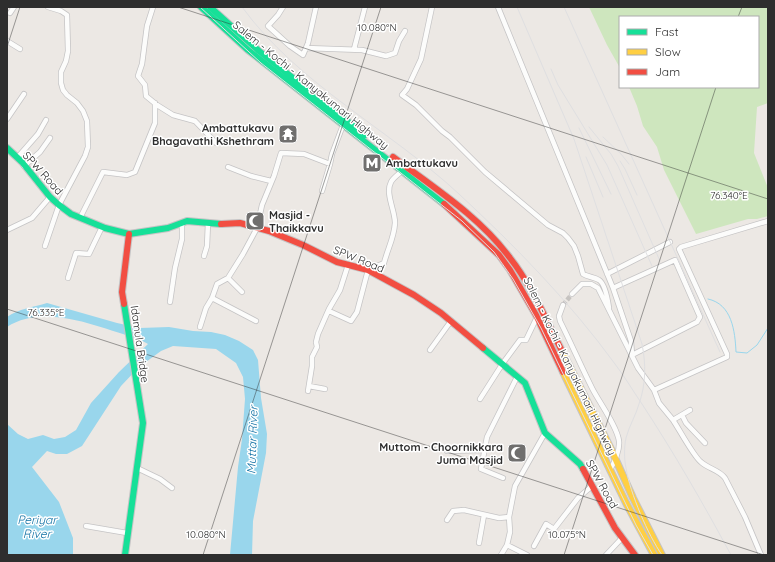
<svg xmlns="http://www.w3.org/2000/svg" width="775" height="562" font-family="Quicksand,sans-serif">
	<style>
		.green { fill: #cee6be }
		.water { fill: #99d6ec }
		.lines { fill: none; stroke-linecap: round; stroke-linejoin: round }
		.stream { stroke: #99d6ec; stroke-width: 1 }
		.street-tunnel { stroke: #c6c3c0; stroke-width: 4.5; stroke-dasharray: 4.5 2; stroke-linecap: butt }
		.street-casing { stroke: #c5c4c5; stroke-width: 6 }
		.fast-casing { stroke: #c5c4c5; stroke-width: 8 }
		.slow-casing { stroke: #c5c4c5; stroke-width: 8 }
		.jam-casing { stroke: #c5c4c5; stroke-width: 8 }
		.street { stroke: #fcfcfb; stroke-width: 4.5 }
		.fast { stroke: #16e098; stroke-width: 6 }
		.slow { stroke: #ffcf43; stroke-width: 6 }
		.jam { stroke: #f24e42; stroke-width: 6 }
		.rail { stroke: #dfdfe1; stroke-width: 1 }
		.ticks { fill: none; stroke: #2e2e2e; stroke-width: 1; stroke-opacity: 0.45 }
		.labels { text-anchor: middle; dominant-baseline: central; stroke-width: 3; stroke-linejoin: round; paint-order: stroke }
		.street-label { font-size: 11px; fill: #2e2e2e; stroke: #fff }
		.poi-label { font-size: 11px; font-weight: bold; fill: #2e2e2e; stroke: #fff; text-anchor: end }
		.water-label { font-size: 12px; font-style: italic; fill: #0d6fa3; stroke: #fff }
		.ticks-label { font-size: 10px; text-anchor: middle; fill: #2e2e2e; stroke: #fff; stroke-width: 3; stroke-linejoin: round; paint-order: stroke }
	</style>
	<rect width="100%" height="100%" fill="#ece8e4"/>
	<path class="green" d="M589,7h179v96l-11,4 -3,46 14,35v28l-11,3h-9l-52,15 -32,-64 -7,-23 -14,-21 -6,-20 -8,-19h129v-70h-138v51l-13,-23z"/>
	<path class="water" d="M47,303l70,20 23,5 29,-1 24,4 18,1 14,3 14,6 14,9 5,10 3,38 6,36 -1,19 -13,68 -1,34h-22l8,-88 4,-28 3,-40 -2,-22 -7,-14 -20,-14 -43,-3 -12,5 -22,16 -18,19 -39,60 -15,8h-11l-9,-3 -15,16 27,35 14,36v17h-66v-131l11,10 10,5 15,-4 11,4 11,-2 11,-7 15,-27 28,-31 29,-28 -9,-5c-39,-11 -94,-37 -132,-12v-10c11,-8 27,-10 40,-14z"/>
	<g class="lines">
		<path class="stream" d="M708,299c24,5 27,32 28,53l11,1 10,-8 11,-17"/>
		<path class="street-tunnel" d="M563,305l9,-11"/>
		<g class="street-casing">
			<path id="street" d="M153,7l-6,19 -5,38 -4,12 7,9 1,11 11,9 16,10 22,6 21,22
				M283,7l-5,8 -10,11 22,20 13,9 5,-12 8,-36
				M432,7l-11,52 -14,30 -5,6 14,10 26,26 8,6 35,35 63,53 15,8 5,5 6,8 4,10 5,18c5,3 11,3 16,6 6,4 9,21 10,28
				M498,7l115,281 18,53 1,14 65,-33 3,-5 -25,-57 -62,28
				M10,13l4,-6
				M7,41l13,8
				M306,48l56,2 24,6 9,-3 4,-12 6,-10
				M354,49l11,-42
				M7,119l17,-25
				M17,158l21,-24 8,-14
				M24,166l16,-14 10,-14
				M228,167l23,9 20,5
				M322,191l8,-27
				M80,218l23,-46 24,3 8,-3 20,-49v-20
				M7,230l25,-12 18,-21
				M45,246l14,-41 26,-49 3,-9 -1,-26 -4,-10 -6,-8 -10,-8 -4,-5 -2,-7v-11l5,-11 2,-10 -1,-36 -6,-4 -13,-4
				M204,256l3,-10 1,-23
				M607,274l63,-32
				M68,278l8,-25 13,1 13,-27
				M228,278l14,14
				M572,294l10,-10h9l7,4 40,80 16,22 73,-33v-3l-48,-105 2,-2 87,-26
				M212,298l44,23
				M170,302l5,-34 7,-29v-16
				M563,305l-4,11 1,5c11,22 21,45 32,67 7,14 25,38 27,53 1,10 -4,20 -9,29
				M329,311l22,10 6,-9 11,-42 16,-7c4,-15 10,-25 11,-40 0,-13 -10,-29 -4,-41 2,-4 8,-8 11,-11
				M200,327l6,-19 6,-10 5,-14 11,-6 15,-24 14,-26 5,-23 12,-29 7,-23 23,1 26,10 2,-10 11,-29
				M430,350l21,-29
				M309,386l16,3
				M654,390l5,13 14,17 17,-10
				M308,391l4,-25v-9l5,-10 -1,-5 2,-8 11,-25 11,-19 8,-25
				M480,399l23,-36 17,-23h6l11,-23
				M682,415l4,8 19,20
				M673,420c6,9 21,37 28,42 8,7 18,8 24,16l20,39 16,38
				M447,451l37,-1
				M137,468l23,11 12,9
				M503,478l-22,-9 6,-32 30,-60
				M447,520l6,-9 11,-1 35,8 10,-1
				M86,526l41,7
				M479,543l5,-28
				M507,545l20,10
				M534,546l12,-22 8,5 24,-31 14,-12
				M501,555l6,-10 3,-13 -1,-15 6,-31 30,-53
				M606,555l16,-17"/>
		</g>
		<g class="fast-casing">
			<path id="fast" d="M201,7l47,43 196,154
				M210,7l49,44 106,84
				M7,148l15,14 28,35 9,8 12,9 34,14 24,6 39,-6 19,-7 34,3
				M124,304l19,119 -18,132
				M483,348l42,35 20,50 35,31 3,5"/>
		</g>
		<g class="slow-casing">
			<path id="slow" d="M562,351l49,98 22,49 29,57
				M563,372l63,131 28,52"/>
		</g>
		<g class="jam-casing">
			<path id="jam" d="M393,157c41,31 86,59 117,101 22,28 36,62 52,93
				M444,204l55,51 11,15 26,45 27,57
				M221,224l19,-1 29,8 34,14 34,17 31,8 46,25 27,18 42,35
				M124,304l-2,-12 7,-58
				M583,469l32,59 20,27"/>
		</g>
		<use href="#street" class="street"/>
		<use href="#fast" class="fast"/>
		<use href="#slow" class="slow"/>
		<use href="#jam" class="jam"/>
		<path class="rail" d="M200,7l61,56 201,158 32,31 19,27 28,49 95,197 17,30
			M242,7c57,78 147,122 217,187 56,52 111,108 156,170 10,13 18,27 27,40 32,49 61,99 89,151
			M517,7l57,132 68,205c4,20 4,40 -3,60 -3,11 -10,22 -13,34 -2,10 -2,20 0,30 4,25 22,67 36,87
			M564,7l156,345
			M551,69l7,16 49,80 45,101
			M589,127l22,27 7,12 42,95
			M579,128l32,66
			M603,137l18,17 8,10
			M586,157l17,40
			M620,161l5,8 12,26"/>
	</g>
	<path class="ticks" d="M178,7l590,192M738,17l4,-10M7,47l13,-40M7,309l757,246M203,555l178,-548M564,555l152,-468"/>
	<defs>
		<g id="temple-square" transform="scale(1)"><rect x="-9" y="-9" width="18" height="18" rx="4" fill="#706f6e" stroke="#fff"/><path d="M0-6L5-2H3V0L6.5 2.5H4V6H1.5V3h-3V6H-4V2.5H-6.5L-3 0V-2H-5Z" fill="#fff"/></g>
		<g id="metro-square" transform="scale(1)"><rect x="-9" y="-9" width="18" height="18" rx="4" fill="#706f6e" stroke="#fff"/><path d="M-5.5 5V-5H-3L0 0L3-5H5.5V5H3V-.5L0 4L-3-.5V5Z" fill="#fff"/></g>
		<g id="mosque-square" transform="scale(1)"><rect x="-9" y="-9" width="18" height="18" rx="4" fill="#706f6e" stroke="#fff"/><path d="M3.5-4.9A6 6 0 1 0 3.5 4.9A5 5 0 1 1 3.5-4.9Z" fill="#fff"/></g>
	</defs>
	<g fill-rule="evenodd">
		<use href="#temple-square" x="288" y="134"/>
		<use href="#metro-square" x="372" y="163"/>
		<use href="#mosque-square" x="255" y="221"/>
		<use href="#mosque-square" x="517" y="453"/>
	</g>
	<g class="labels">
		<g class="street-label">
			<text transform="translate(311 85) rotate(39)">Salem - Kochi - Kanyakumari Highway</text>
			<text transform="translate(43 173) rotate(48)">SPW Road</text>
			<text transform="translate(359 259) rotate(22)">SPW Road</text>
			<text transform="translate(140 344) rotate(82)">Idamula Bridge</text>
			<text transform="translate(570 366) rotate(64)">Salem - Kochi - Kanyakumari Highway</text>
			<text transform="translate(602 484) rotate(61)">SPW Road</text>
		</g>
		<g class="poi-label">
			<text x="274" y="128">Ambattukavu<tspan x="274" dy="13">Bhagavathi Kshethram</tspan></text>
			<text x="386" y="163" text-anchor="start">Ambattukavu</text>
			<text x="269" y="215" text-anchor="start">Masjid -<tspan x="269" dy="13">Thaikkavu</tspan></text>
			<text x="503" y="447">Muttom - Choornikkara<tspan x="503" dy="13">Juma Masjid</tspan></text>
		</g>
		<g class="water-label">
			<text transform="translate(252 440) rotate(-88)">Muttar River</text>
			<text x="37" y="519">Periyar<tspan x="37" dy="14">River</tspan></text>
		</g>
	</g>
	<g class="ticks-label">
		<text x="377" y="31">10.080°N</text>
		<text x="729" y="199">76.340°E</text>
		<text x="46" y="316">76.335°E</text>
		<text x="206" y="538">10.080°N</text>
		<text x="567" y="538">10.075°N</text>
	</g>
	<rect width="775" height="562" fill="none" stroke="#2e2e2e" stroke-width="16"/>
	<rect x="619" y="16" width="140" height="72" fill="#ffffff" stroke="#ababab"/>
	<rect x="627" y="29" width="20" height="6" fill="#16e098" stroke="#ababab"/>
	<text x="655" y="36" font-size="12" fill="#2e2e2e">Fast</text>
	<rect x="627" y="49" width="20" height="6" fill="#ffcf43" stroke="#ababab"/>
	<text x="655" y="56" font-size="12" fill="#2e2e2e">Slow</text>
	<rect x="627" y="69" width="20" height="6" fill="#f24e42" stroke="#ababab"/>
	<text x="655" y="76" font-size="12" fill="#2e2e2e">Jam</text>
</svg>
